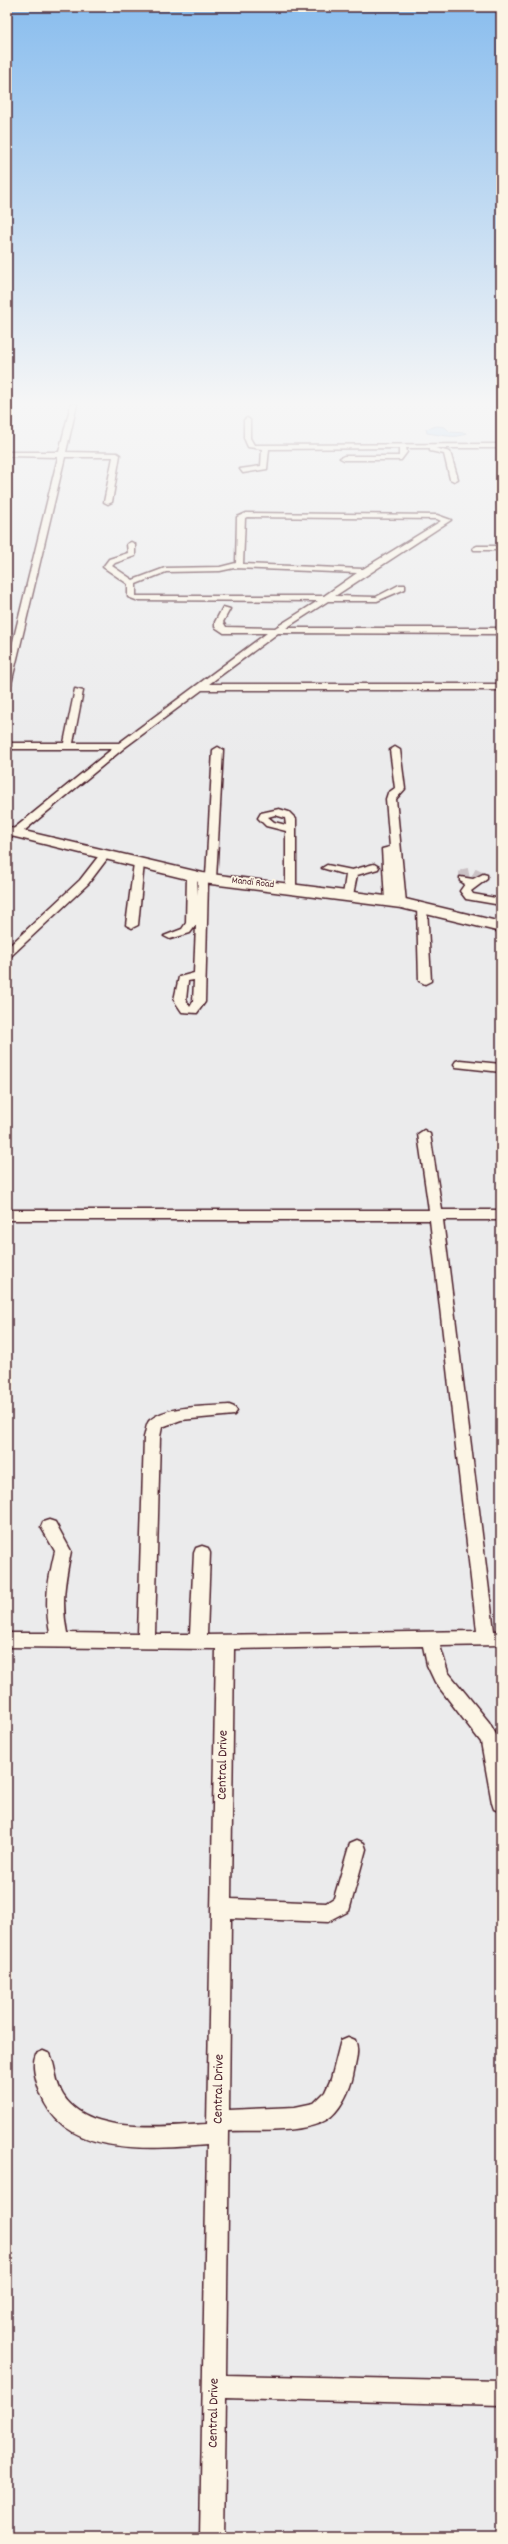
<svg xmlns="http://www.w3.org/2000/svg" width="508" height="2544" font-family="Dekko,sans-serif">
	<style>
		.water { fill: #9bcbf7; stroke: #7b86a5 }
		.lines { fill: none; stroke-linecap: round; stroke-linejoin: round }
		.street-tunnel { stroke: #cbc2c5; stroke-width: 10; stroke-dasharray: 10 5; stroke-linecap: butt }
		.street-casing { stroke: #4a1f2b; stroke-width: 3 }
		.secondary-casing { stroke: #4a1f2b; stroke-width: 3 }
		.street { fill: #fcf5e5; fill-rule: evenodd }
		.secondary { fill: #fcf5e5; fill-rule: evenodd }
		.labels { text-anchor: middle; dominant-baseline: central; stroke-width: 3.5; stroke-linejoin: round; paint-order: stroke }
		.far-street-label { font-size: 10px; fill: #4a1f2b; stroke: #fcf5e5 }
		.near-street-label { font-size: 14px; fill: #4a1f2b; stroke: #fcf5e5 }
	</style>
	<rect width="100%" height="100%" fill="#ebebec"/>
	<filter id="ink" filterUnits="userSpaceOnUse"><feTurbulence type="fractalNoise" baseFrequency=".025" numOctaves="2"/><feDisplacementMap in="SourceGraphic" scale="8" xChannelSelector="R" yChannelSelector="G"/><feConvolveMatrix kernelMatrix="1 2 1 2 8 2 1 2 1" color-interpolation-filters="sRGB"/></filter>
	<g filter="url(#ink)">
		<path class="water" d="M437,426l8,1 5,5 16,1c-8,7 -29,1 -39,0l-1,-4z"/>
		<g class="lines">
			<path class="street-tunnel" d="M464,879v-5l9,-2 10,5"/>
			<g class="street-casing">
				<path id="street" d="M71,404h6l-11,48 51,1 3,2 -8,47 -4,2 -4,-2 9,-45h-48l-54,227 -4,3v-21l51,-209 -51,-1v-4h52z
					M247,418l3,2v18l4,7 247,-1v4h-66l15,4 8,27 -4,2 -4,-2 -6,-25 -14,-3v-3h-24l1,4 -6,8h-57l-4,-2 4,-2h55v-8l-130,1 -2,20 -24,4 -3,-4 21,-3 1,-17 -14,-2 -4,-9v-18z
					M246,513l191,2 14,5 -116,76 41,1 23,-12h6v4l-28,12h-49l-42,27h215v6l-223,-1 -69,51h292v6h-299l-78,58 -105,87h-8v-4l101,-82h-105v-6h57l11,-54 8,2 -10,52h46l148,-110h-43l-9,-6v-5l8,-15 7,2 -7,13 3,5 49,1 43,-27 -182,-1 -8,-3v-13l-25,-17 6,-8 19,-6 -1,-9 4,-2 4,2v12l-20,7 -3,3 21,14 32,-12 55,-1 16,-4 1,-46zM247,517l190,2 4,2 -78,48 -120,-5 2,-46zM234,568l123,5 -33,23h-188v-12l30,-12 54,-1z
					M477,546h24v4h-27l-1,-2z
					M218,747l5,3 -7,129 -8,3 -3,120 -8,11 -15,-1 -8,-12 5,-23 15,-4 2,-48 -6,8 -20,6 -6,-3 18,-7 4,-6 1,-47 5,-3 5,3v19l1,-17 8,-2 7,-126zM194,980l-1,22 -3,5 -4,-7 2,-19z
					M395,747l5,3 5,39 -9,10 10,104 -5,3 -4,-1 -2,-4 -5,3 -5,-3 -3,-52 8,-2 -4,-48 2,-6 7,-5 -5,-38z
					M279,809l10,3 7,7v68l-5,3 -5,-3v-56l-20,-5 -8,-8 3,-5zM275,815l10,3 1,7 -12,-3 -6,-5z
					M105,852l5,3 -22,29 -77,72 -4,1v-9l73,-68 21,-27z
					M139,860l5,3 -6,62 -6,3 -6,-3 8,-62z
					M374,864l5,3 -1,2 -21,6 -4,20 -5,3 -5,-3 3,-20 -24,-7 5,-3 25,5z
					M483,874l4,1v4l-16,12 2,3 28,5v6l-35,-6 -6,-8 5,-7 -5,-3v-4l13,2z
					M422,904l5,3 4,74 -6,3 -6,-3 -2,-74z
					M460,1060l41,4v8l-45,-5 -2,-3 2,-3z
					M424,1130l6,4 12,76h59v10h-58l51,411h7v14l-61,1 8,26 41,50 10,18 2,72 -7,-3 -2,-6 -11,-61 -46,-60 -8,-17 -4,-19 -189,3 -3,250 95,4 8,-5 16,-55 7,-3 7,3 2,6 -17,62 -21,11 -97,-4 -2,192 66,-3 19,-4 11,-11 6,-13 10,-39 7,-3 7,3c5,11 0,24 -2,36 -3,14 -13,36 -27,44 -24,14 -70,10 -97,11l-3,244 275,6v24l-275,-7 -2,139h-24l7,-392c-56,4 -144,13 -167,-53 -4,-12 -9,-27 -4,-38l7,-3 7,3c6,13 5,29 13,41 25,41 103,31 144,29l9,-475 -209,-2v-14h43c-6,-31 -2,-52 5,-82l-14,-24 2,-5 6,-2 6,2 16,29c-6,31 -10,51 -4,82l71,1 6,-197c2,-5 2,-14 6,-17 17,-15 58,-13 79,-15l5,2 3,4 -3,4 -53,5 -19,7 -2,10 -5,197h35l4,-81 2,-5 6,-2 6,2 2,5 -3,82 270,-4 -47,-411h-423v-10h422l-11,-76z"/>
			</g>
			<g class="secondary-casing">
				<path id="secondary" d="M7,827l196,46 198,25 100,24v10l-100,-24 -198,-25 -196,-48z"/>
			</g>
			<use href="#street" class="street"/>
			<use href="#secondary" class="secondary"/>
		</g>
	</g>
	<linearGradient id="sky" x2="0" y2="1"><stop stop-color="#89bdee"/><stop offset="0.53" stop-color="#f6f6f6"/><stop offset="1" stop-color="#f6f6f6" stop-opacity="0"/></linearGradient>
	<rect width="508" height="761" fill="url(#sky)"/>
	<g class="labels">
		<g class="far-street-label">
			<text transform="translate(253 883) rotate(6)">Mandi Road</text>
		</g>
		<g class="near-street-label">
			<text transform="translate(223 1765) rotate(-89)">Central Drive</text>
			<text transform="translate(219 2089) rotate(-89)">Central Drive</text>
			<text transform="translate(214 2413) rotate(-89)">Central Drive</text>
		</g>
	</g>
	<rect width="508" height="2544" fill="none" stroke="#fcf5e5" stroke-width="24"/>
	<rect x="12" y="12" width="484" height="2520" fill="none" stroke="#4a1f2b" stroke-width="1.5" filter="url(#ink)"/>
</svg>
